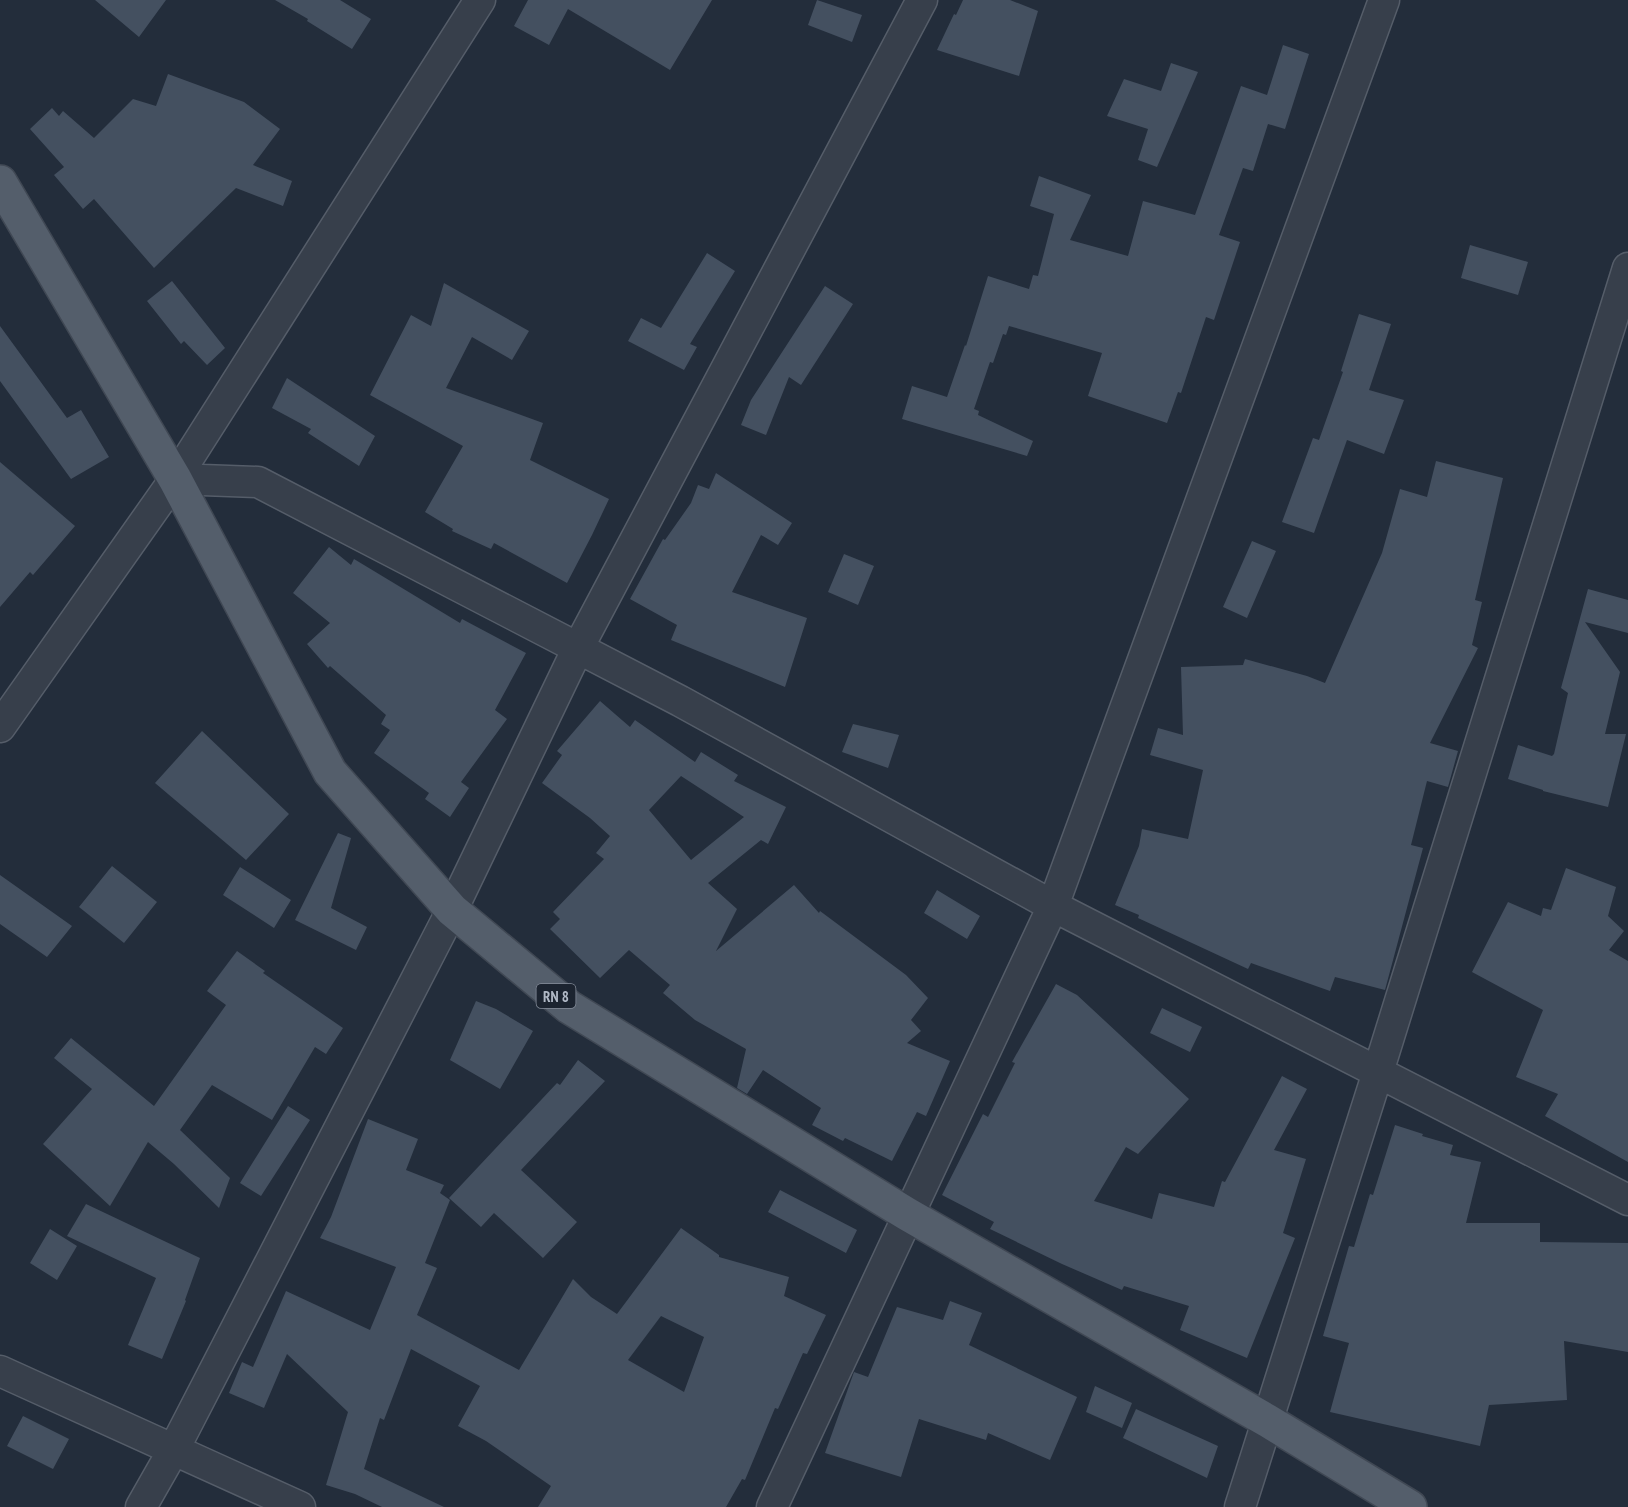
<svg xmlns="http://www.w3.org/2000/svg" width="1628" height="1507" font-family="'PT Sans Narrow',sans-serif">
	<style>
		.building { fill: #445060; fill-rule: evenodd }
		.lines { fill: none; stroke-linecap: round; stroke-linejoin: round }
		.minor-casing { stroke: #555d69; stroke-width: 33 }
		.primary-casing { stroke: #404854; stroke-width: 36 }
		.minor { stroke: #373f4b; stroke-width: 30 }
		.primary { stroke: #545e6b; stroke-width: 33 }
		.labels { text-anchor: middle; dominant-baseline: central; stroke-width: 4.5; stroke-linejoin: round; paint-order: stroke }
		.shield { fill: #1c2430; stroke: #858d9a; stroke-width: 1.5 }
		.shield-label { font-size: 15px; font-weight: bold; fill: #b2bac7 }
	</style>
	<rect width="100%" height="100%" fill="#232d3b"/>
	<path class="building" d="M95,0h71l-27,37z
		M275,0h65l31,19 -19,30 -45,-28 1,-2z
		M528,0h184l-42,70 -102,-61 -19,36 -35,-19z
		M817,0l45,15 -10,27 -44,-17z
		M963,0h47l28,11 -19,65 -82,-26 17,-36 2,1z
		M1283,45l26,9 -24,75 -17,-5 -15,47 -10,-3 -24,67 21,7 -26,78 -8,-3 -25,76 -3,-1 -11,31 -79,-27 14,-43 -93,-27 -3,9 -3,-1 -10,29 -3,-1 -16,47 5,2 -1,4 55,26 -6,15 -125,-37 10,-33 35,11 18,-52 1,1 22,-70 41,13 4,-14 5,1 16,-62 -24,-8 9,-30 52,19 -21,45 58,16 15,-55 52,14 46,-129 26,9z
		M1171,63l27,9 -41,95 -19,-7 10,-31 -41,-13 17,-37 37,12z
		M168,74l76,28 36,27 -27,36 39,16 -9,25 -47,-18 -82,80 -60,-69 -11,10 -29,-34 10,-8 -34,-38 22,-21 7,8 4,-5 31,27 39,-39 23,7z
		M1470,245l58,17 -10,33 -57,-17z
		M707,253l28,18 -45,73 7,3 -13,23 -56,-29 13,-23 20,10z
		M172,281l53,67 -18,17 -23,-24 -3,3 -34,-43z
		M444,283l85,48 -17,29 -40,-23 -26,51 97,35 -13,37 79,39 -17,36 -25,48 -73,-40 -3,6 -39,-18 1,-2 -28,-17 38,-66 -93,-51 41,-80 20,11z
		M825,286l28,18 -52,81 -12,-8 -23,58 -25,-10 10,-25z
		M1359,314l32,10 -22,66 35,10 -20,54 -37,-14 -33,93 -32,-11 31,-84 6,2 24,-68 -2,-1z
		M0,326l67,92 14,-8 28,47 -38,22 -71,-98z
		M287,378l88,58 -16,30 -51,-33 3,-4 -39,-21z
		M1436,461l67,17 -28,122 7,2 -10,43 6,3 -48,95 28,8 -10,36 -21,-6 -16,64 12,3 -38,142 -50,-13 -5,14 -79,-28 -3,6 -110,-51 1,-3 -24,-10 24,-59 3,-17 46,10 15,-69 -53,-15 8,-27 25,7 -2,-68 62,-2 2,-6 62,17 18,7 57,-130 18,-64 27,8z
		M0,462l75,64 -42,49 -3,-3 -30,35z
		M716,473l76,50 -14,22 -17,-10 -29,57 75,26 -22,69 -114,-47 6,-15 -47,-26 33,-60 2,1 26,-37 7,-18 11,4z
		M1252,541l24,10 -29,67 -24,-11z
		M329,547l22,18 3,-6 106,64 2,-4 64,34 -31,57 12,9 -46,63 8,6 -19,29 -25,-18 4,-6 -55,-40 16,-23 -9,-6 5,-9 -56,-49 -2,2 -21,-24 23,-21 -37,-30z
		M844,554l30,12 -16,39 -30,-13z
		M1588,589l40,11v33l-43,-11 35,50 -15,62h21l-18,73 -65,-16v-1l-35,-11 10,-34 34,11 2,-2 14,-61 -7,-5z
		M600,701l30,26 5,-7 60,42 6,-10 37,23 -4,6 52,26 -18,37 -7,-4 -53,43 29,26 -21,42 78,-66 25,28 1,-2 86,64 22,23 -17,22 10,11 -14,12 43,18 -24,55 -9,-4 -25,49 -47,-23 -2,3 -31,-16 9,-17 -58,-38 -16,24 -10,-6 9,-39 -51,-29 -32,-27 7,-8 -41,-35 -29,28 -50,-49 10,-10 -7,-7 51,-53 -8,-6 14,-17 -20,-18 -48,-35 20,-28 -5,-4zM681,776l63,41 -53,43 -42,-50z
		M853,724l46,11 -11,33 -46,-16z
		M202,731l87,83 -43,46 -91,-77z
		M338,833l13,5 -20,70 36,19 -11,23 -61,-30z
		M112,866l45,36 -33,41 -45,-36z
		M240,867l51,33 -17,28 -51,-33z
		M1566,868l50,19 -8,29 16,15 -15,19 19,11v201l-83,-46 13,-22 -42,-17 27,-67 -71,-38 36,-70 33,14 2,-8 8,2z
		M0,875l72,51 -25,31 -47,-33z
		M937,890l43,26 -13,23 -43,-26z
		M237,951l28,20 -2,2 80,55 -17,26 -11,-7 -43,73 -60,-35 -32,45 50,48 -11,30 -45,-44 -26,-22 -38,64 -67,-62 49,-55 -38,-31 17,-20 83,68 72,-101 -19,-14z
		M1056,984l21,11 112,104 -51,55 -12,-7 -32,54 58,18 7,-26 55,14 8,-26 3,1 57,-106 25,13 -33,61 32,9 -23,74 12,5 -48,120 -67,-28 9,-24 -65,-20 -2,4 -60,-26 -72,-35 4,-7 -52,-27 41,-81 5,3 27,-54 -3,-1z
		M476,1001l20,8 37,22 -33,58 -50,-29z
		M1162,1008l40,19 -12,25 -40,-19z
		M578,1060l27,21 -84,89 56,52 -34,36 -49,-45 -13,14 -32,-29 108,-115 3,2z
		M288,1106l22,14 -49,76 -21,-13z
		M368,1119l50,20 -12,31 38,15 -4,8 10,7 -25,63 12,5 -20,47 102,55 54,-91 18,18 26,17 64,-86 38,27v2l70,20 -5,19 42,19 -19,39 -4,-1 -25,56 -3,-1 -30,72 -3,-1 -16,28h-188l13,-21 -65,-45 -28,-15 22,-40 -69,-37 -27,71 -4,-2 -16,51 80,38h-62l-27,-13 -29,-9 22,-73 -61,-58 -23,54 -35,-15 13,-31 11,5 33,-76 84,39 26,-63 -76,-29 11,-21zM661,1316l43,21 -20,55 -56,-32z
		M1395,1125l28,9 -1,2 31,9 -3,10 31,7 -15,61h74v19l88,1v109l-64,-11 3,59 -78,5 -9,41 -150,-34 19,-69 -26,-7 26,-90 5,1 16,-53 3,1z
		M780,1190l77,40 -11,23 -78,-41z
		M86,1204l114,54 -15,42 1,1 -24,58 -34,-14 28,-67 -89,-42z
		M50,1229l27,17 -20,34 -27,-17z
		M950,1301l32,12 -13,32 108,52 -27,63 -62,-27 -2,7 -67,-21 -18,58 -76,-24 29,-81 14,5 29,-70 46,13z
		M1095,1386l37,17 -10,25 -36,-16z
		M1136,1409l82,37 -11,32 -84,-40z
		M23,1416l46,23 -16,30 -46,-23z"/>
	<g class="lines">
		<g class="minor-casing">
			<path id="minor" d="M175,479l83,3 422,219 373,205 575,294
				M0,727l175,-248 305,-479
				M0,1371l300,136
				M141,1507l33,-58 278,-539 126,-262 344,-648
				M772,1507l281,-601 331,-906
				M1240,1507l138,-435 250,-804"/>
		</g>
		<g class="primary-casing">
			<path id="primary" d="M0,182l175,297 155,293 122,138 117,97 338,207 361,207 142,86"/>
		</g>
		<use href="#minor" class="minor"/>
		<use href="#primary" class="primary"/>
	</g>
	<g class="labels">
		<rect class="shield" x="536.5" y="984" width="39" height="24" rx="4.5"/>
		<g class="shield-label">
			<text x="556" y="996">RN 8</text>
		</g>
	</g>
</svg>
